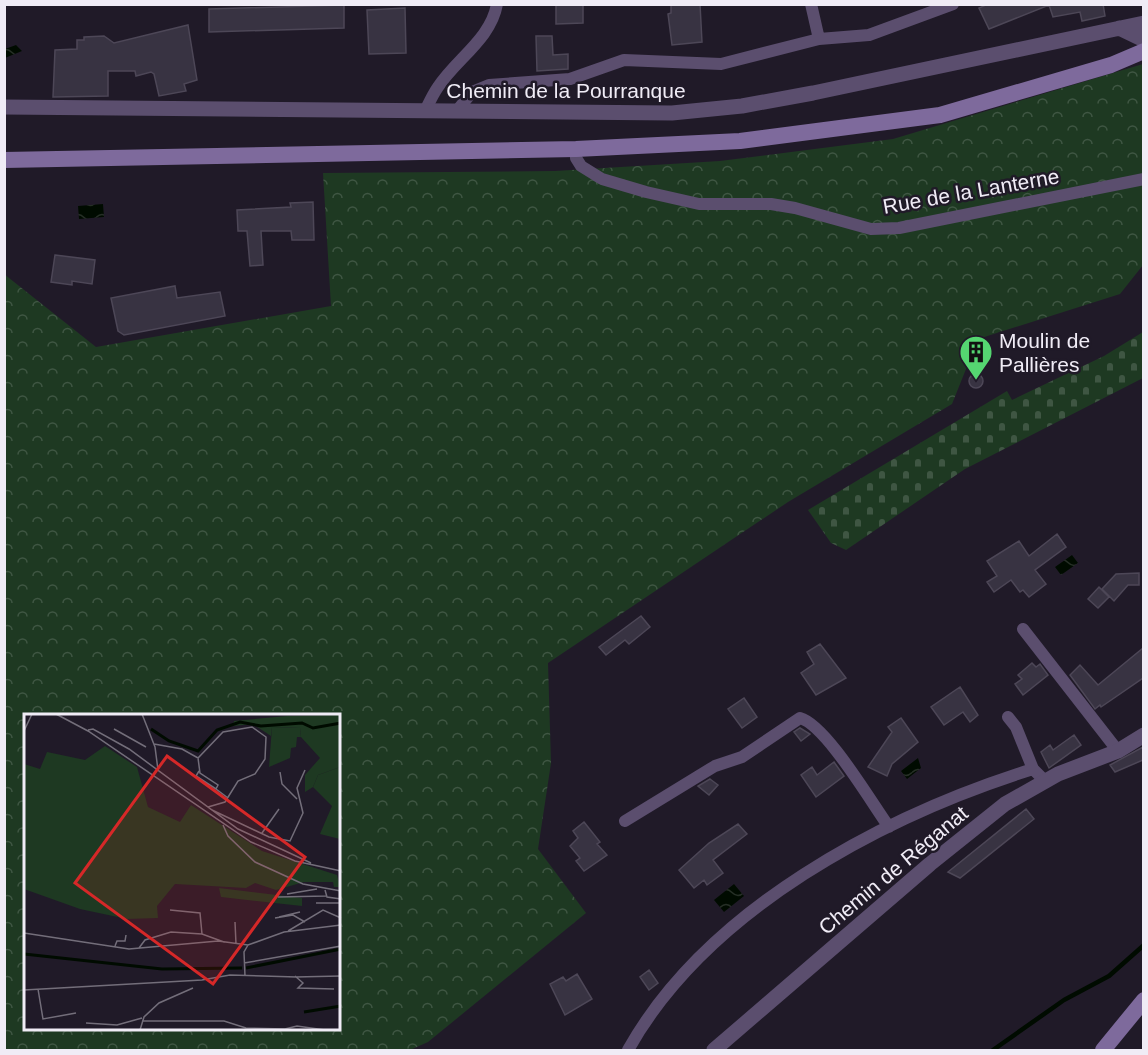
<svg xmlns="http://www.w3.org/2000/svg" width="1148" height="1055" font-family="Helvetica,sans-serif">
	<style>
		.forest { fill: url(#forest-crowns); fill-rule: evenodd }
		.cemetery { fill: url(#cemetery-stones) }
		.water { fill: url(#water-waves) }
		.lines { fill: none; stroke-linecap: round; stroke-linejoin: round }
		.stream { stroke: #000b00; stroke-width: 4.5 }
		.building { fill: #383342; stroke: #4d4757; stroke-width: 1.5 }
		.minor { stroke: #5b4e6e; stroke-width: 12 }
		.tertiary { stroke: #5b4e6e; stroke-width: 15 }
		.secondary { stroke: #7e6a9c; stroke-width: 16 }
		.labels { text-anchor: middle; dominant-baseline: central; stroke-width: 5; stroke-linejoin: round; paint-order: stroke }
		.street-label { font-size: 21px; fill: #f0ecf6; stroke: #201a28 }
		.poi-label { font-size: 21px; fill: #f0ecf6; stroke: #201a28; text-anchor: start }
		.inset-river { fill: none; stroke: #000b00; stroke-width: 3 }
		.inset-road { fill: none; stroke: #736e7a; stroke-width: 1.5 }
		.view { fill: #d62828; fill-opacity: 0.15; stroke: #d62828; stroke-width: 3 }
		.inset-edge { fill: none; stroke: #f0ecf6; stroke-width: 3 }
	</style>
	<defs>
		<pattern id="forest-crowns" width="20" height="18" patternUnits="userSpaceOnUse" patternTransform="scale(1.5)"><rect width="20" height="18" fill="#1e3922"/><path d="M2 6a3 3 0 1 1 6 0M12 15a3 3 0 1 1 6 0" fill="none" stroke="#3f5643"/></pattern>
		<pattern id="cemetery-stones" width="16" height="16" patternUnits="userSpaceOnUse" patternTransform="scale(1.5)"><rect width="16" height="16" fill="#1e3922"/><path d="M2 7V4a2 2 0 0 1 4 0v3zM10 15v-3a2 2 0 0 1 4 0v3z" fill="#3f5643"/></pattern>
		<pattern id="water-waves" width="16" height="10" patternUnits="userSpaceOnUse" patternTransform="scale(1.5)"><rect width="16" height="10" fill="#000b00"/><path d="M0 5q4-4 8 0t8 0" fill="none" stroke="#262f26"/></pattern>
	</defs>
	<rect width="100%" height="100%" fill="#201a28"/>
	<path class="forest" d="M1143,64v201l-23,29 -142,45 -26,65 -164,98 -240,161 3,100 -13,86 48,64 -158,129 -18,8h-405l-1,-776 92,73 235,-41 -8,-133 232,-2 165,-10 173,-22zM26,716h313v314h-313z"/>
	<path class="cemetery" d="M1143,332v46l-178,91 -119,81 -15,-7 -23,-33 199,-119 5,9 92,-44z"/>
	<path class="water" d="M16,45l6,6 -17,7v-9z
		M103,204l1,13 -25,2 -1,-13z
		M1072,555l6,8 -17,12 -6,-8z
		M918,758l3,10 -14,11 -6,-8z
		M734,884l10,12 -20,16 -10,-12z"/>
	<g class="lines">
		<path class="stream" d="M993,1050l71,-50 45,-24 35,-31"/>
	</g>
	<path class="building" d="M556,4h27v19l-27,1z
		M671,4h29l2,38 -30,3 -4,-31 3,-1z
		M988,4h115l2,12 -23,5 -2,-9 -27,5 -4,-12 -60,24 -10,-21z
		M344,5v23l-135,4v-23z
		M405,8l1,45 -37,1 -2,-44z
		M188,25l9,55 -13,4 2,7 -27,5 -5,-22 -3,-2 -15,4 -1,-5h-27v25l-55,1 2,-47 22,-1v-9h7v-3l20,-1 10,7z
		M536,36h16l1,19 15,-1v15l-31,2z
		M313,202l1,38h-22l-1,-9h-30l2,34 -13,1 -3,-35h-9l-1,-21 54,-3 -1,-4z
		M55,255l40,5 -3,24 -20,-3v4l-21,-3z
		M175,286l2,12 43,-6 5,24 -101,19 -6,-4 -7,-33z
		M969 381a7 7 0 1 1 14 0a7 7 0 1 1-14 0Z
		M1057,534l9,13 -31,23 11,14 -17,13 -6,-7 -3,2 -9,-12 -17,12 -7,-10 10,-6 -10,-15 32,-20 10,15z
		M1139,573v12h-11l-14,16 -12,-12 14,-15z
		M1099,587l10,10 -11,11 -10,-9z
		M641,616l9,11 -21,17 -4,-4 -19,15 -7,-8z
		M820,644l26,34 -30,17 -15,-22 13,-9 -7,-12z
		M1143,648v30l-42,29 -1,-2 -5,4 -25,-34 10,-10 18,20z
		M1032,663l4,4 4,-3 8,11 -25,20 -8,-11 7,-5 -4,-4z
		M960,687l18,28 -8,7 -7,-10 -19,13 -13,-18z
		M744,698l13,19 -15,11 -14,-19z
		M901,718l17,24 -26,22 -5,12 -19,-9 24,-35 -4,-5z
		M800,728l10,6 -9,7 -7,-9z
		M1074,735l7,10 -32,23 -8,-16 9,-7 3,5z
		M1143,747v13l-28,12 -5,-7z
		M834,762l10,14 -28,21 -15,-22 11,-8 5,8z
		M710,779l8,6 -9,10 -11,-9z
		M1026,809l8,10 -74,59 -12,-6z
		M584,822l16,20 -3,2 10,11 -23,16 -8,-10 4,-3 -10,-12 8,-8 -5,-7z
		M738,824l9,10 -34,26 10,13 -16,12 -3,-5 -10,8 -15,-18 30,-27z
		M649,970l9,13 -9,7 -9,-13z
		M577,974l15,25 -27,16 -15,-31 13,-7 3,4z"/>
	<g class="lines">
		<path class="minor" d="M811,4l8,35
			M425,111c4,-8 8,-17 13,-24 18,-28 53,-48 59,-83
			M456,112l16,-20 17,-7 81,-6 54,-19 97,4 98,-25 50,-4 84,-31
			M576,149v9l5,8 21,13 44,13 53,12h72l24,4 76,21 28,-1 245,-49
			M1023,629l95,122
			M1008,717l8,10 17,42
			M625,821l90,-55 27,-9 58,-39c26,7 71,84 89,109
			M628,1050c79,-141 255,-234 405,-281l13,13"/>
		<path class="tertiary" d="M1119,28l25,12
			M4,107l668,6 70,-7 71,-13 331,-70
			M714,1050l216,-186 75,-60 53,-30 60,-23 26,-16"/>
		<path class="secondary" d="M4,160l572,-11 164,-8 200,-26 171,-50 33,-14
			M1103,1050l41,-50"/>
	</g>
	<defs>
		<g id="building-pin" transform="scale(1.725)"><path d="M0 17L-7.5 6A9.5 9.5 0 1 1 7.5 6Z" fill="#55d671" stroke="#201a28"/><path d="M-4-6H4V6H1V3H-1V6H-4ZM-2.5-4.3h1.7v1.8h-1.7ZM.8-4.3h1.7v1.8H.8ZM-2.5-1h1.7V.8h-1.7ZM.8-1h1.7V.8H.8Z" fill="#111"/></g>
	</defs>
	<g fill-rule="evenodd">
		<use href="#building-pin" x="976" y="352"/>
	</g>
	<g class="labels">
		<g class="street-label">
			<text x="566" y="90">Chemin de la Pourranque</text>
			<text transform="translate(971 191) rotate(-10)">Rue de la Lanterne</text>
			<text transform="translate(893 870) rotate(-40)">Chemin de Réganat</text>
		</g>
		<g class="poi-label">
			<text x="999" y="340">Moulin de<tspan x="999" dy="24">Pallières</tspan></text>
		</g>
	</g>
	<g transform="translate(24 714)">
		<rect width="316" height="316" fill="#201a28"/>
		<path d="M248,13l28,1 1,9h-4l-1,10 -5,1 -1,10 -21,9zM316,53v72l-20,-5 12,-28 -19,-19 5,-12z" fill="#1e3922"/>
		<path d="M316,1v52l-22,8 -5,12 -8,5v-17l15,-17 -19,-21 -1,-9 -28,-1 -1,9 -18,-12 -20,2 1,-5 53,-5zM81,32l32,21 11,40 32,15 11,-17 71,46 75,24 3,12h-6l-1,-5h-29l-28,8 -21,-7 -9,5 -71,-4 -18,22 1,12 -31,1 -47,-10 -56,-20v-125l16,5 7,-17 38,8z" fill="#1e3922"/>
		<path d="M195,174l83,10v8l-81,-9z" fill="#1e3922"/>
		<path class="inset-river" d="M127,15l18,12 29,10 19,-21 23,-8 21,4 41,-3 11,5 28,-5M0,240l138,15 80,-1M222,254l95,-19M280,298l37,-6"/>
		<path class="inset-road" d="M32,0l32,17 163,111 44,19 46,10M118,0l13,33 3,23M90,15l32,18M64,16l5,-1 36,20 109,80 73,34M0,17l8,-17M130,30l28,5 16,9 25,-26 29,-5 14,10 -1,22 -10,15 -17,7 -13,21 -17,5M174,44l2,15 18,12 -2,4 12,9M175,57l-3,5 20,13M256,58l2,12 15,15M188,96l57,27 21,4 13,-28 -6,-25 8,-18M199,111l5,11 27,26 48,22 38,7M238,119l17,-24M301,176l2,7 14,2M263,180l30,-5M254,183l48,-1M292,189h25M146,196l30,3 2,21M255,203l21,-5M251,204l18,-3 12,7M211,208l1,22M264,217l35,-21 18,8M0,219l105,16 89,-8 30,4 36,-13 57,-7M91,232l2,-5h8l1,-6M115,234l6,-8 26,-8 31,2 22,8M220,249l97,-17M221,262l-1,-24 4,-7M271,262l8,7 -5,5 36,1M271,263l46,-1M14,275l5,30 33,-6M0,276l178,-10 28,-5 67,2M118,307h82l22,7 39,1 12,-3 28,4M62,309l31,2 25,-7M116,316l4,-13 15,-14 34,-15"/>
		<path class="view" d="M143,42l138,101 -92,127 -138,-101z"/>
		<rect width="316" height="316" class="inset-edge"/>
	</g>
	<rect width="1148" height="1055" fill="none" stroke="#f0ecf6" stroke-width="12"/>
</svg>
